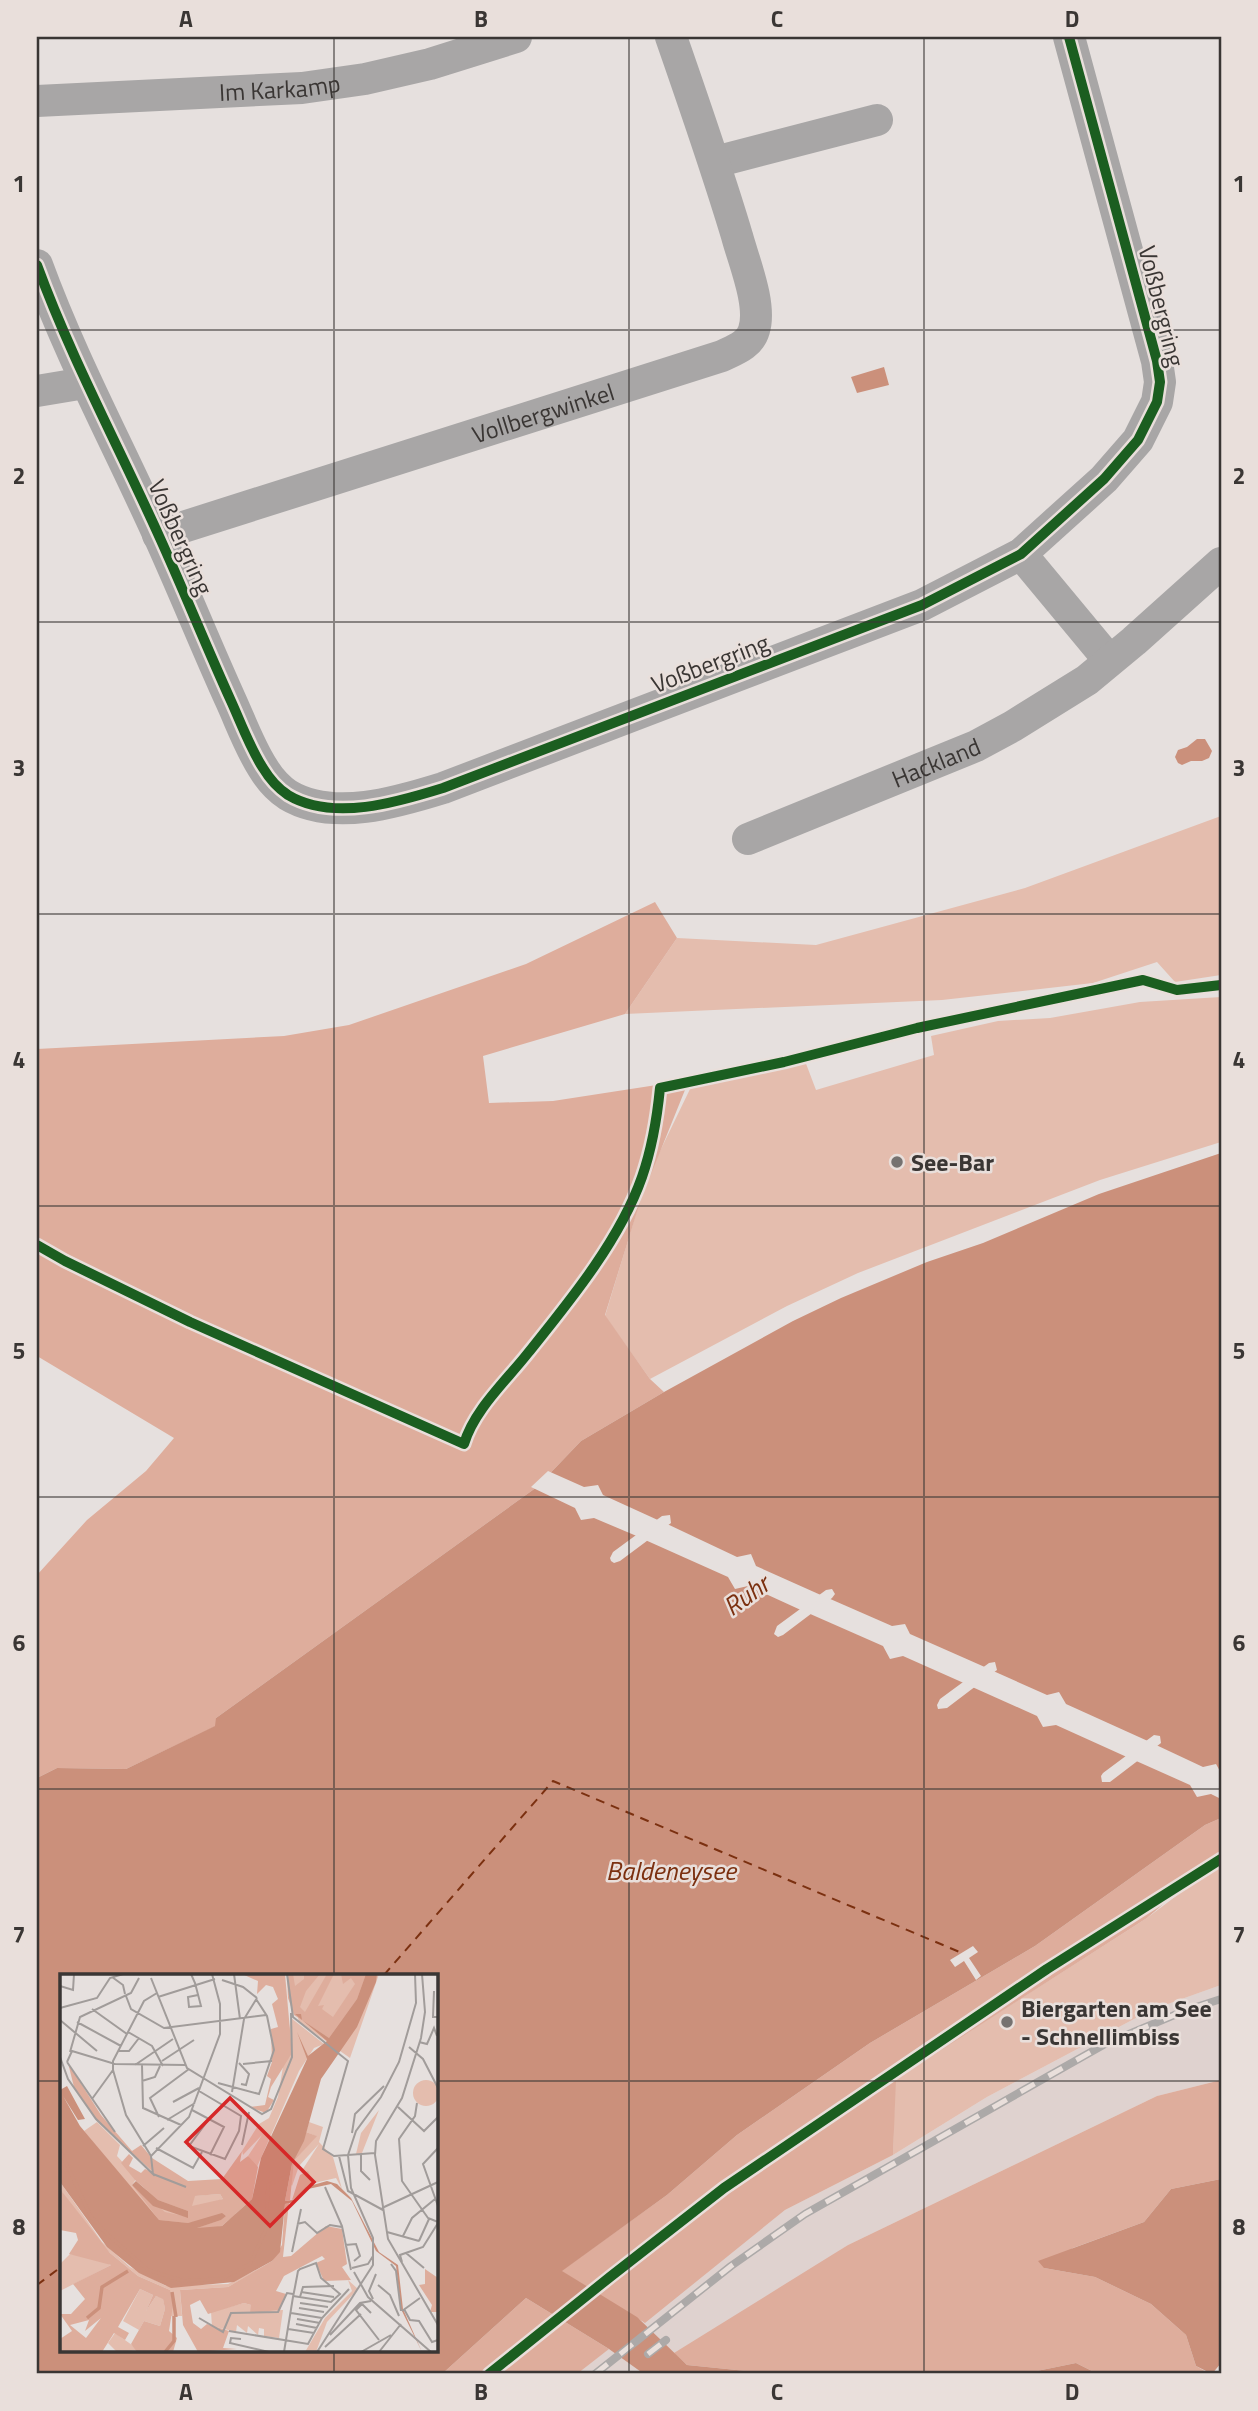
<svg xmlns="http://www.w3.org/2000/svg" width="1258" height="2411" font-family="'Titillium Web',sans-serif">
	<style>
		.built { fill: #dfd2cf }
		.green { fill: #e4bdae }
		.forest { fill: #dead9c }
		.water { fill: #cb907b; fill-rule: evenodd }
		.pier { fill: #e6e0de }
		.lines { fill: none; stroke-linecap: round; stroke-linejoin: round }
		.ferry { stroke: #7b3010; stroke-width: 2; stroke-dasharray: 9 7; stroke-linecap: butt }
		.minor { stroke: #a8a6a6; stroke-width: 32 }
		.rail-casing { stroke: #aca9a8; stroke-width: 8 }
		.rail { stroke: #e9dfdb; stroke-width: 5; stroke-dasharray: 16; stroke-linecap: butt }
		.cycleway-casing { stroke: #e9dfdb; stroke-width: 15 }
		.cycleway { stroke: #1b5e20; stroke-width: 10 }
		.grid { fill: none; stroke: #3a3634; stroke-width: 2; stroke-opacity: 0.55 }
		.poi-dot { fill: #767270; stroke: #e9dfdb; stroke-width: 2.5 }
		.labels { text-anchor: middle; dominant-baseline: central; stroke-width: 5; stroke-linejoin: round; paint-order: stroke }
		.street-label { font-size: 24px; fill: #3a3634; stroke: #e9dfdb }
		.poi-label { font-size: 24px; font-weight: bold; fill: #3a3634; stroke: #e9dfdb; text-anchor: start }
		.water-label { font-size: 26px; font-style: italic; fill: #7b3010; stroke: #e9dfdb }
		.inset-river { fill: none; stroke: #cb907b; stroke-width: 3.5 }
		.inset-road { fill: none; stroke: #a19c9a; stroke-width: 2 }
		.view { fill: #d62828; fill-opacity: 0.15; stroke: #d62828; stroke-width: 3.5 }
		.inset-edge { fill: none; stroke: #3a3634; stroke-width: 3.5 }
		.neatline { fill: none; stroke: #3a3634; stroke-width: 2.5 }
		.grid-label { font-size: 23px; text-anchor: middle; font-weight: bold; fill: #3a3634 }
	</style>
	<rect width="100%" height="100%" fill="#e6e0de"/>
	<path class="built" d="M1221,1985v95l-64,16 -309,149 -169,112 -8,-7 -24,24h-70l208,-164 108,-55 94,-58 164,-87z"/>
	<path class="green" d="M1221,816v159l-46,7 -18,-20 -64,21 -151,17 -317,14 52,-76 139,7 209,-57z
		M1221,997v145l-121,38 -242,93 -71,33 -137,73 -45,-63 42,-138 44,-91 114,-26 11,29 118,-35 -3,-19 67,-15 52,-3 90,-16z
		M1221,1862v123l-70,25 -164,87 -94,58 2,-76 252,-161z"/>
	<path class="forest" d="M655,902l22,36 -52,76 -142,42 6,47 64,-2 136,-21 -48,119 -36,116 45,64 14,13 -83,49 -44,46 -321,231v8l-90,43 -69,-1 -20,10v-203l50,-55 59,-49 28,-33 -137,-82v-307l247,-13 65,-11 177,-61z
		M1221,1818v37l-74,63 -251,161 -3,76 -108,55 -140,113 -84,-52 106,-76 70,-60 133,-92 165,-97 170,-121z
		M1221,2080v99l-50,10 -27,33 -71,26 -29,20 51,9 56,27 35,31 10,31 14,8h-112l-22,-11 -54,11 -255,-1 -80,-8 -13,-12 174,-108 309,-149z
		M526,2298l83,51 -32,25h-135z"/>
	<path class="water" d="M884,367l5,18 -32,8 -6,-16z
		M1197,739h8l7,12 -3,7 -7,3h-11l-9,4 -4,-2 -3,-6 3,-7 9,-3z
		M1221,1153v665l-16,7 -170,121 -165,97 -133,92 -70,60 -105,76 75,46 50,48 80,8 158,1h-281l-35,-25 -83,-51 -84,76h-405v-596l20,-10 69,1 89,-43 1,-8 321,-231 44,-46 83,-49 129,-71 48,-23 86,-36 56,-19 116,-49zM670,1515l1,8 -51,38 -6,2 -3,-2 -1,-3 3,-6 49,-36zM832,1589l3,5 -3,4 -49,37 -5,2 -4,-3 3,-8 49,-36zM995,1662l2,8 -50,38 -9,1 -1,-4 3,-6 49,-36zM1154,1735l6,1 1,7 -51,39h-8l-1,-6 2,-3zM61,1975h375v375h-375z
		M1221,2179v184l-9,11 -16,-8 -10,-31 -35,-31 -56,-27 -51,-9 -6,-7 106,-39 27,-33z
		M1076,2363l22,11h-76z"/>
	<path class="pier" d="M548,1471l36,16 14,-2 5,10 57,26 -21,16 -45,-19 -13,2 -6,-12 -44,-21z
		M665,1523l72,34 14,-3 5,12 67,30 -20,15 -55,-25 -13,3 -7,-12 -85,-38z
		M828,1598l64,28 13,-2 5,10 77,34 -21,16 -63,-28 -13,3 -7,-13 -75,-33z
		M991,1670l56,25 12,-3 7,12 84,38 -21,16 -73,-33 -13,2 -6,-11 -67,-30z
		M1154,1744l49,23 13,-3 5,9v26l-10,-5 -14,3 -7,-12 -56,-25z
		M973,1946l5,6 -9,6 12,18 -5,4 -12,-19 -9,6 -5,-7z"/>
	<g class="lines">
		<path class="ferry" d="M384,1975l169,-194 409,172
			M37,2285l24,-18"/>
		<g class="minor">
			<path id="s1" d="M37,101l265,-13 63,-9 65,-15 86,-27"/>
			<path d="M715,162l162,-42"/>
			<path d="M37,265c34,93 81,180 122,271 25,55 47,110 72,165 10,22 19,47 32,67 6,10 16,21 25,27 45,27 110,7 155,-7l479,-183 99,-51 83,-75 34,-39 19,-38 3,-20 -3,-21 -88,-324"/>
			<path d="M37,391l48,-8"/>
			<path id="s2" d="M158,535l564,-179c12,-6 28,-11 32,-26 8,-25 -10,-68 -17,-94 -20,-67 -43,-133 -66,-199"/>
			<path d="M1021,554l88,106"/>
			<path id="s3" d="M748,839l228,-93 37,-20 74,-46 47,-39 87,-78"/>
		</g>
		<g class="rail-casing">
			<path id="rail" d="M648,2354l18,-14
				M595,2374l136,-108 74,-52 300,-170 79,-33 37,-12"/>
		</g>
		<use href="#rail" class="rail"/>
		<g class="cycleway-casing">
			<path id="cycleway" d="M37,265c34,93 81,180 122,271 25,55 47,110 72,165 10,22 19,47 32,67 6,10 16,21 25,27 45,27 110,7 155,-7l479,-183 99,-51 83,-75 34,-39 19,-38 3,-20 -3,-21 -88,-324
				M37,1245l28,16 125,61 274,122c10,-34 42,-63 64,-91 41,-51 92,-113 114,-176 10,-29 15,-58 18,-89l124,-26 133,-34 226,-48 34,10 44,-5
				M489,2374l121,-97 114,-89 323,-219 174,-110"/>
		</g>
		<use href="#cycleway" class="cycleway"/>
	</g>
	<path class="grid" d="M334,37v1938M629,37v2337M924,37v2337M37,330h1184M37,622h1184M37,914h1184M37,1206h1184M37,1497h1184M37,1789h1184M37,2081h24M436,2081h785M334,2350v24"/>
	<g class="poi-dot">
		<circle cx="897" cy="1162" r="7"/>
		<circle cx="1007" cy="2022" r="7"/>
	</g>
	<g class="labels">
		<g class="street-label">
			<text stroke="none"><textPath href="#s1" startOffset="243">Im Karkamp</textPath></text>
			<text transform="translate(1162 306) rotate(76)">Voßbergring</text>
			<text stroke="none"><textPath href="#s2" startOffset="404">Vollbergwinkel</textPath></text>
			<text transform="translate(181 537) rotate(66)">Voßbergring</text>
			<text transform="translate(710 663) rotate(-21)">Voßbergring</text>
			<text stroke="none"><textPath href="#s3" startOffset="203">Hackland</textPath></text>
		</g>
		<g class="poi-label">
			<text x="911" y="1162">See-Bar</text>
			<text x="1021" y="2008">Biergarten am See<tspan x="1021" dy="28">- Schnellimbiss</tspan></text>
		</g>
		<g class="water-label">
			<text transform="translate(746 1595) rotate(-36)">Ruhr</text>
			<text x="671" y="1870">Baldeneysee</text>
		</g>
	</g>
	<g transform="translate(60 1974)">
		<rect width="378" height="378" fill="#e6e0de"/>
		<path d="M227,0h92l-29,84 -51,-36zM231,44l33,26 -10,4 -15,23 -42,96h-4l-5,-11 14,-21 -19,20 -1,-4 17,-27 10,-6 9,-21zM353 119a13 13 0 1 1 26 0a13 13 0 1 1-26 0ZM319,136l-17,43 -6,1 5,-21zM37,148l23,23 -3,11 20,22 -5,7 60,21v-10l28,-2 3,5 -18,6 2,9h34l-64,30 -93,-113zM249,148l14,5 -4,15 14,15 9,32 -6,-11 -22,5 -13,-11 18,-28 -20,22 -7,20 -2,-3 4,-22 22,-25 -10,-4zM0,208l42,60 28,25 36,19 62,-2 40,-20 -40,23 -48,3 2,26h-11l-1,-26 -32,-14 -28,-23 -18,-18 -32,-46zM10,280l22,3 19,8 -51,26v-27zM288,306l10,9 -31,33 -11,30h-11l20,-34 27,-27zM80,315l13,6 -7,16 10,-15 7,2 2,11 -5,17 -16,-5 -5,9 -16,-9zM184,329l7,2v6l32,-1 -4,28 -15,-2v-7l-5,-1 -1,7 -10,-9 -1,7 -10,-8 -1,7 -24,-6 -1,-14zM55,359l24,17 -22,2 -9,-9z" fill="#e4bdae"/>
		<path d="M182,0h43l7,79 -21,34 -3,10 6,3 -8,13 -17,-6 16,-2 6,-26 -4,-3 5,-14 -1,-33 7,-2 -6,-23 6,-5 -5,-12 -7,-2 -9,9 1,-13zM227,0h6l2,12 9,-7v-5h16l-14,17 -6,16 5,5 22,-38h7l-16,32 6,-1 -2,4 11,8 22,-33 -4,-6 -8,6 -2,-10h25l-9,25 -28,39 -35,-23 -6,-17zM8,89l33,52 31,36 9,-6 11,13 36,23 34,-2 20,-28 -2,11 8,-6 10,11 -6,32 -30,27 -16,4 -10,-2 25,-8 5,-5 -38,8 -29,-3 -27,-35 33,27 23,5v-6l-30,-11 -23,-20 -14,-17 8,-9 4,4 -4,8 12,7 4,-4 9,4 -57,-52 -23,-34zM160,220l3,5 -31,7 3,-10zM246,158l11,4 -23,25 -4,39 -5,1 7,-37zM248,197l6,13 -22,16 8,-25zM0,215l50,64 28,23 32,14 3,15 -4,26 8,7 -4,14h-36l-6,-8 13,-23 16,5 5,-17 -2,-10 -7,-3 -10,15 7,-16 -13,-6 -22,38 11,6 -4,7 -11,-7 -12,19h-42v-13l12,-8 -12,-17h11l14,-15 -12,-15 38,-19 -42,-11 9,-14 -2,-7 -16,-3zM41,344l-15,20 -16,-13 19,-5 -4,11zM229,229l-6,54 8,-1 35,-30 16,3 5,35 -5,3 9,13 -27,1 -8,-18 9,-4 -3,-3 -38,20 -8,15 10,3 -6,16 -30,3 1,-8 -7,-2 -36,11 -8,-14 -10,5 3,18 8,6 6,-5 22,7 -6,17 14,1 -39,3 -15,-27 -3,-35 48,-3 44,-26 10,-16 3,-41zM365,295l13,9v34h-8l2,-7 -13,-20 6,-1z" fill="#dead9c" fill-rule="evenodd"/>
		<path d="M306,0h11l-1,8 -19,45 -36,52 -17,62 -12,23 -7,37 8,-1 13,-13 21,-6 10,3 14,14 28,54 19,13 5,44 19,43 -21,-43 -5,-43 -20,-15 -24,-50 -21,-17 -23,5 -14,13 -9,2 -5,48 -8,9 -38,21 -63,6 -32,-15 -32,-26 -47,-65v-92l7,-4 18,33 -7,1 -15,-24 17,30 79,94 29,3 34,-10 4,3 -5,4 -24,8 25,-2 30,-27 9,-41 46,-99 -10,-27 11,24 19,-15 -32,-27h6l1,6 27,18 28,-39zM76,207l22,19 30,11v7l-35,-12 -21,-21z" fill="#cb907b"/>
		<path class="inset-river" d="M0,176l31,67 15,16 42,37 35,11 38,-2 29,-15 16,-35 2,-44 20,-9M112,318l4,25M27,344l12,-10 3,-21 26,-16M105,378l9,-11v-25"/>
		<path class="inset-road" d="M131,0l4,9 6,23 -12,1 -1,-10 10,-2M174,0l6,45M227,0l6,43 55,44 -25,88 11,7 41,-3M362,0l3,38 -4,26 -19,60 -26,43 -1,14 13,84 50,86M52,3l11,8 2,9M91,4l36,90 75,46 9,-5 21,-52 -1,-44M162,6l21,7 14,11M0,12l13,4 1,-16M374,17l-1,26h5M66,22l5,13 33,19 102,-13M98,23l57,-18M0,34l37,-10 13,-20 13,-4M32,35l35,25M0,46l37,31M17,48l44,24M68,58l24,14 11,20M359,68l8,2 7,-16 3,8M349,73l14,12 15,29M59,77h10l10,-13M10,78l10,-35 51,-24 8,-15M0,83l8,22 28,40 57,55 -2,-18 38,-39 31,-83v-30l-8,-30M102,87l32,-21M7,88l5,-11 43,13 70,1M7,88l48,70M179,89l10,11 -3,11 -5,-1M183,90l29,-3M75,91l38,-26M82,91l1,43 38,17M53,96l13,45 25,41M82,107l13,-4 5,-11M158,109l41,11 15,-44 -7,-34 -11,-17M139,117l42,25 -2,15 -14,28 -36,-13 20,-27M172,118l12,-73 13,-21M32,125l21,-29v-9l31,-60 13,-8M113,128l26,-14M357,129l-2,13 -16,23 3,42 26,37 10,4M338,133l26,24 14,-14M132,136l32,17 -14,28M99,143l-9,-19 39,-29M107,146l28,-17M292,159l3,-19 29,-28M182,171l7,-33M83,172l21,-18M96,174l37,20 9,-16M378,174l-15,16 15,42M301,180v17l9,9M279,182l9,35 35,19M93,200l33,13M265,213l17,39 9,44M322,234l56,-26M237,250l8,-2 12,11 13,-8 12,2M327,258l32,9M343,262l9,-18 23,-19M359,267l10,-22M285,271l11,-1 4,12 -6,5M232,278l9,-43M346,279l18,15M342,288l-2,-7 23,-8 15,-24M331,290l5,7 5,40M292,294l16,-4 5,-8M294,298l14,25 63,55M318,311l12,10 9,21M241,318l33,5M240,323l3,-10 31,-1M313,325l-4,-8 7,-17M240,329l28,4M239,334l25,4M344,335l6,11 9,1 13,21 6,-2M342,337l18,-13M231,339l31,5M311,339l-9,-9 -6,6 23,30M139,344l24,14 8,-19 47,-1 9,-19 6,1M237,345l23,4M236,350l21,4M228,355l26,4M169,357l79,13 14,-26 27,-29M270,361l30,-32 11,-2M181,365l-10,-1 -1,5 39,9M265,373l36,-33M224,378l9,-55 2,-10 3,-16 2,-2 16,-6 5,15 19,16 -9,8 -38,-6M257,378l56,-87v-27l-22,-50 -3,-33 8,-24 25,-34 18,-35 17,-59 -1,-29M301,378l30,-17M319,378l22,-28"/>
		<path class="view" d="M170,124l84,84 -44,44 -84,-84z"/>
		<rect width="378" height="378" class="inset-edge"/>
	</g>
	<rect width="1258" height="2411" fill="none" stroke="#e9dfdb" stroke-width="77"/>
	<rect x="38" y="38" width="1182" height="2334" class="neatline"/>
	<g class="grid-label">
		<text x="186" y="27">A</text>
		<text x="481" y="27">B</text>
		<text x="777" y="27">C</text>
		<text x="1072" y="27">D</text>
		<text x="19" y="192">1</text>
		<text x="1239" y="192">1</text>
		<text x="19" y="484">2</text>
		<text x="1239" y="484">2</text>
		<text x="19" y="776">3</text>
		<text x="1239" y="776">3</text>
		<text x="19" y="1068">4</text>
		<text x="1239" y="1068">4</text>
		<text x="19" y="1359">5</text>
		<text x="1239" y="1359">5</text>
		<text x="19" y="1651">6</text>
		<text x="1239" y="1651">6</text>
		<text x="19" y="1943">7</text>
		<text x="1239" y="1943">7</text>
		<text x="19" y="2235">8</text>
		<text x="1239" y="2235">8</text>
		<text x="186" y="2400">A</text>
		<text x="481" y="2400">B</text>
		<text x="777" y="2400">C</text>
		<text x="1072" y="2400">D</text>
	</g>
</svg>
